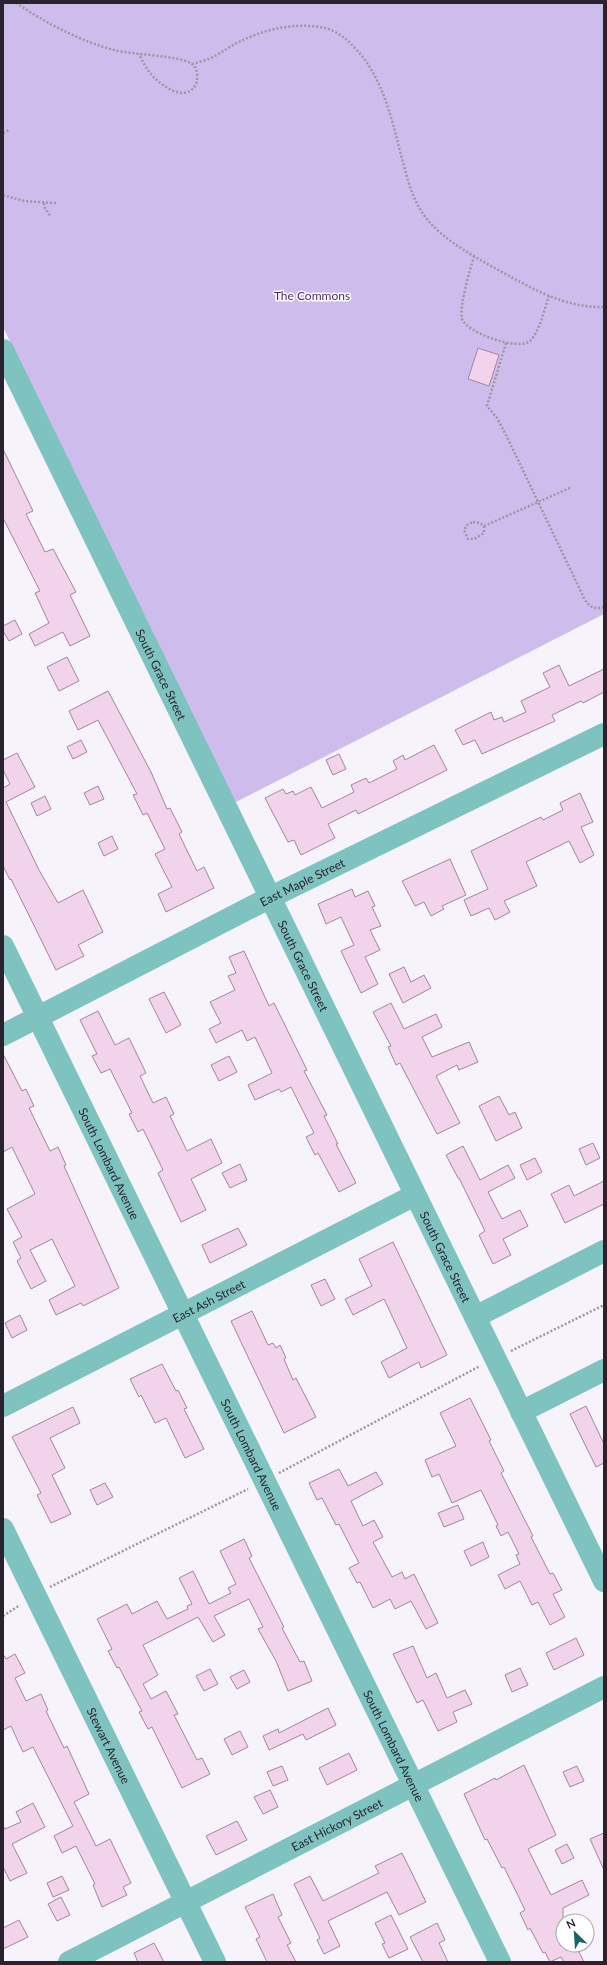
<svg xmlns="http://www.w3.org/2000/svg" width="607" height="1965" font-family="Lato,sans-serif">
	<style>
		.green { fill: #cebcec }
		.building { fill: #f1d4ec; stroke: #a1869d }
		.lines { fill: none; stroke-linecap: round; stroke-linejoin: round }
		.path { stroke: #9b97a0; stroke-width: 2.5; stroke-dasharray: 2 2; stroke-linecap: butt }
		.minor { stroke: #7ec3c0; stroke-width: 22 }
		.labels { text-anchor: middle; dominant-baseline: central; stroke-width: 3; stroke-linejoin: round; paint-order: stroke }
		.park-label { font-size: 12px; fill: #4b2773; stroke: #fff }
		.street-label { font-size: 12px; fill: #28232f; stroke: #fff }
	</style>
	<rect width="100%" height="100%" fill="#f6f3fa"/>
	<path class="green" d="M3,3h601v611l-370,189 -231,-476z"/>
	<path class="building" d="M478,348l21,7 -10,31 -21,-7z
		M3,449l30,62 -7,3 19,38 8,-3 23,43 -6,3 20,41 -20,10 -7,-14 -28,14 -6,-12 20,-11 -14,-30 5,-2 -37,-73z
		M15,620l7,14 -13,7 -6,-10v-5z
		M67,657l12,24 -20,10 -12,-24z
		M559,665l10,21 35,-17v23l-21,11 -2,-2 -29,14 3,6 -73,33 -7,-14 -12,5 -8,-15 36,-18 3,8 8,-3 2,5 22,-10 -5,-11 29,-14 -7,-14z
		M108,691l43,81 16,37 3,-1 12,24 -3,2 18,37 7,-4 10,21 -48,24 -8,-18 14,-7 -17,-33 10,-5 -18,-36 -4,2 -10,-20 4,-1 -39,-74 -20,10 -9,-19z
		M81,740l6,12 -14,7 -6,-12z
		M434,745l13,25 -89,44 -2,-4 -28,14 7,14 -34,17 -7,-15 -6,2 -23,-44 18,-9 3,5 7,-3 2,4 16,-8 11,21 32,-16 -3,-7 15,-7 3,5 28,-14 -4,-8 10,-6 2,5z
		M17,753l18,34 -29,15 33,68 19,33 25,-13 20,42 -25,13 6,11 -28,14 -45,-91 -1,1 -7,-14v-78l7,-4 -7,-14v-10z
		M339,754l7,15 -13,6 -7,-15z
		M98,786l6,13 -14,6 -6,-12z
		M580,793l13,29 -12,5 13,28 -14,8 -11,-22 -43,21 11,24 -33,15 6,11 -15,8 -6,-12 -18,8 -7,-16 24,-11 -17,-38 70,-34 2,3 20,-10 -3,-7z
		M45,796l6,13 -14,7 -6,-13z
		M112,836l6,13 -14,7 -6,-13z
		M450,859l16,36 -24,11 2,3 -13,7 -7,-14 -9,4 -13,-25z
		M352,889l3,8 13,-6 7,15 -3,1 9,19 -11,4 10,20 -15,7 13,27 -17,9 -20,-42 13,-6 -13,-28 -15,7 -8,-20z
		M244,951l25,55 5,-3 33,67 -3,1 23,44 -3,1 14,28h-2l20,39 -17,9 -21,-39 -3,2 -9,-18 8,-4 -23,-46 -10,5 -2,-3 -24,11 -7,-15 24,-12 -17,-36 -8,4 -5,-11 -26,13 -7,-14 12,-6 -11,-21 25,-12 -7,-14 8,-3 -7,-16z
		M404,967l7,15 13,-7 7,13 -28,15 -14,-29z
		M164,992l17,33 -15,8 -17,-34z
		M391,1003l13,26 32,-15 6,13 -20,10 10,20 37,-15 9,20 -19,8 -2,-5 -21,11 24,47 -23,11 -37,-71 -4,2 -8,-18 3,-1 -18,-34z
		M98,1011l17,34 14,-7 17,35 -6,3 13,27 13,-6 8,17 -4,2 17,35 24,-12 11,24 -31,16 15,31 -25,12 -23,-49 5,-3 -20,-41 -5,3 -9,-18 3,-1 -22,-44 -9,4 -9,-17 5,-2 -17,-34z
		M3,1054l19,37 4,-2 8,17 -5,2 21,43 8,-4 8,18 -2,1 55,122 -36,18 -2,-3 -25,12 -7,-15 26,-14 -23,-47 -22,11 16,31 -15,8 -14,-28 4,-3 -8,-16 9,-5 -15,-28 28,-15 -23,-47 -9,5z
		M229,1056l8,16 -18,9 -8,-16z
		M499,1096l10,19 6,-3 7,16 -26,13 -17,-35z
		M593,1143l7,15 -14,7 -7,-16z
		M463,1146l17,34 28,-15 7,13 -27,14 14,27 18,-9 8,16 -25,13 8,16 -18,9 -14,-29 6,-4 -26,-53h-1l-12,-23z
		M535,1158l7,14 -15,8 -7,-15z
		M240,1164l7,16 -17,8 -8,-15z
		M604,1181v23l-39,19 -14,-29 18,-9 5,11z
		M238,1228l9,17 -37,18 -8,-18z
		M393,1242l54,113 -26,13 -2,-6 -30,16 -8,-16 26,-14 -23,-49 -31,16 -8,-16 27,-13 -13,-27z
		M325,1279l10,20 -14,7 -10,-21z
		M252,1311l16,34 5,-2 3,5 4,-3 6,13 -2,1 9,21 3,-2 20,39 -32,16 -53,-112z
		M20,1315l7,15 -15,8 -7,-15z
		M162,1364l14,27 2,-1 9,18 -3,1 20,40 -19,9 -19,-40 -11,5 -14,-28 -2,2 -9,-18z
		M470,1398l21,42 -2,1 15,30 -3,2 32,63 -2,1 19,37 3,-1 9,17 -9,4 12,23 -15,8 -12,-23 -6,3 -12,-24 -15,8 -7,-14 22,-11 -4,-9 3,-1 -11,-22 -7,4 -5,-10 2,-1 -17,-35 -29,13 -13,-29 -7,3 -7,-17 31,-14 -16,-33z
		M586,1406l18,38v19l-8,4 -26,-53z
		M73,1407l7,16 -30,15 15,30 -13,7 19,39 -20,9 -14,-28 4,-2 -29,-56z
		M339,1469l9,17 28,-14 7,12 -32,17 12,25 11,-6 9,17 -10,5 19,35 10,-5 3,7 9,-5 24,49 -12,6 -15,-28 -16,8 -5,-10 -17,9 -13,-26 -3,1 -8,-15 10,-5 -20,-39 -3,1 -14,-27 -5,2 -8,-17z
		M105,1483l8,14 -16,8 -7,-15z
		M458,1505l6,14 -20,8 -6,-14z
		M244,1539l8,17 -3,2 35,69 -2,1 18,34 4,-1 8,20 -24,10 -12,-30 -18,-32 5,-2 -14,-28 -35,17 11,19 -12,7 -15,-25 -55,28 15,30 -15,9 8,15 15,-8 12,23 -4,1 23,45 5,-2 8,16 -28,14 -30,-61 -4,2 -9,-17 3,-1 -23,-44 -2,1 -9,-17 4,-2 -15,-30 30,-15 5,10 25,-13 10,18 21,-10 -1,-3 5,-2 -13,-26 14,-7 16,33 22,-11 -3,-5 8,-4 -16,-33z
		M483,1542l6,15 -18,9 -7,-15z
		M576,1638l8,17 -30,15 -8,-17z
		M413,1646l14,32 9,-5 11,25 18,-8 7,14 -19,8 4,10 -19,9 -15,-31 -6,3 -24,-49z
		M3,1654l3,5 9,-5 10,19 -10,5 11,23 15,-7 7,16 -2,1 18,37 3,-2 22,48 -15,8 22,44 14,-7 21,44 -8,4 4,8 -25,12 -9,-22 2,-1 -19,-38 -14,7 -8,-17 19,-10 -40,-79 -10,5 -12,-26 -8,4z
		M520,1668l8,17 -16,7 -7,-17z
		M210,1669l8,15 -14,7 -8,-15z
		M244,1670l6,12 -13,7 -7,-12z
		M328,1708l8,17 -30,15 -3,-6 -34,16 -6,-14 15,-7 1,4z
		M240,1731l8,16 -16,8 -8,-16z
		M349,1753l8,17 -30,15 -8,-17z
		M524,1765l32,70 -28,14 23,46 31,-15 7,15 -26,13v37h21l-7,3 7,14h-20l-3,-5 -11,5 -5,-10 -2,1 -13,-25 -2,2 -8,-17 5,-3 -21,-43 -2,1 -15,-29 -2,1 -21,-46 31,-16 1,2z
		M282,1766l6,14 -15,6 -6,-14z
		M577,1766l7,15 -14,6 -7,-15z
		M270,1790l8,17 -15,7 -9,-17z
		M33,1803l12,24 -33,17 15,29 -17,8 -7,-14v-41l2,3 16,-7 -5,-10z
		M237,1821l10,19 -31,15 -10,-19z
		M604,1833v37l-14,-31z
		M567,1844l7,14 -12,6 -7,-14z
		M402,1853l24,49 -27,13 -12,-23 -59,29 12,25 -16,8 -7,-14 3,-2 -26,-54 16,-8 13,25 56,-28 -4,-7z
		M62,1876l7,14 -16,7 -6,-14z
		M273,1894l9,21 -4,2 13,26 -4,2 9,17h-29l-11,-23 4,-2 -15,-30z
		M61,1897l9,18 -13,6 -9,-17z
		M391,1915l17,34 -19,9 -7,-14 3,-1 -10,-20z
		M19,1920l9,17 -25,12v-21z
		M437,1923l8,17 -6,3 9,19h-25l-13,-25z
		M154,1943l10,19h-26l-4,-9z"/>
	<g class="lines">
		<path class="path" d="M16,3c30,20 64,38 98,47 18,5 65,5 78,14 6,4 6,14 4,20 -8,17 -28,6 -38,-3 -9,-7 -14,-17 -19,-27
			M3,4l1,-1
			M192,64c7,-2 16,-4 23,-8 9,-5 17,-11 26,-15 24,-12 52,-18 79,-14 13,2 24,9 33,19 29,29 38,70 48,109 5,18 9,37 19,54 17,30 61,51 91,68 29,16 59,31 93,30
			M3,133l6,-3
			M3,195l21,6 32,2
			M44,203l1,5 6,9
			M474,256c-4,14 -15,50 -12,63 5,14 56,32 68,22 10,-10 14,-31 19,-45
			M506,343l-19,63 10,12 11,21 76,159c5,9 10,12 20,9
			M473,522l7,1 4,3v7l-10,6h-6l-4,-9 3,-5z
			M484,526l88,-39
			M511,1351l93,-46
			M279,1473l201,-107
			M50,1587l198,-98
			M3,1616l17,-11"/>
		<g class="minor">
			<path id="s1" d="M3,350l601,1231"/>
			<path id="s2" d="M3,946l497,1016"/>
			<path id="s3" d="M3,1035l268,-138 333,-163"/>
			<path d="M475,1317l129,-66"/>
			<path id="s4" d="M3,1406l412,-211"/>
			<path d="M521,1412l83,-42"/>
			<path id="s5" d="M3,1529l212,433"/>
			<path id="s6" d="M69,1962l535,-275"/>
		</g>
	</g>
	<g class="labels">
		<g class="park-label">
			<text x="312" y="295">The Commons</text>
		</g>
		<g class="street-label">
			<text stroke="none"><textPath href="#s1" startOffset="361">South Grace Street</textPath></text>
			<text stroke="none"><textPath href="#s3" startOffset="336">East Maple Street</textPath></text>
			<text stroke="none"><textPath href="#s1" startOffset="685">South Grace Street</textPath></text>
			<text stroke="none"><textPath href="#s2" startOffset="242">South Lombard Avenue</textPath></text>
			<text stroke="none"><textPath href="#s1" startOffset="1009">South Grace Street</textPath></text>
			<text stroke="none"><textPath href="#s4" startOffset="231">East Ash Street</textPath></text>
			<text stroke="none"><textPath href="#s2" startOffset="566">South Lombard Avenue</textPath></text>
			<text stroke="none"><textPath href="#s5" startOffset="241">Stewart Avenue</textPath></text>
			<text stroke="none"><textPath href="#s2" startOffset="890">South Lombard Avenue</textPath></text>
			<text stroke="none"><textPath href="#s6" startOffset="301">East Hickory Street</textPath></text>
		</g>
	</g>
	<rect width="607" height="1965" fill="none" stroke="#28232f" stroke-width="8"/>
	<g transform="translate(575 1933) rotate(335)"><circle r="19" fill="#ffffff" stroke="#a9a7ac"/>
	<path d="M0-3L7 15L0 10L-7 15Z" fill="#18656e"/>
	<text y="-6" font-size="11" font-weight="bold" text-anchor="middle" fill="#28232f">N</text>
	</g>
</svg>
